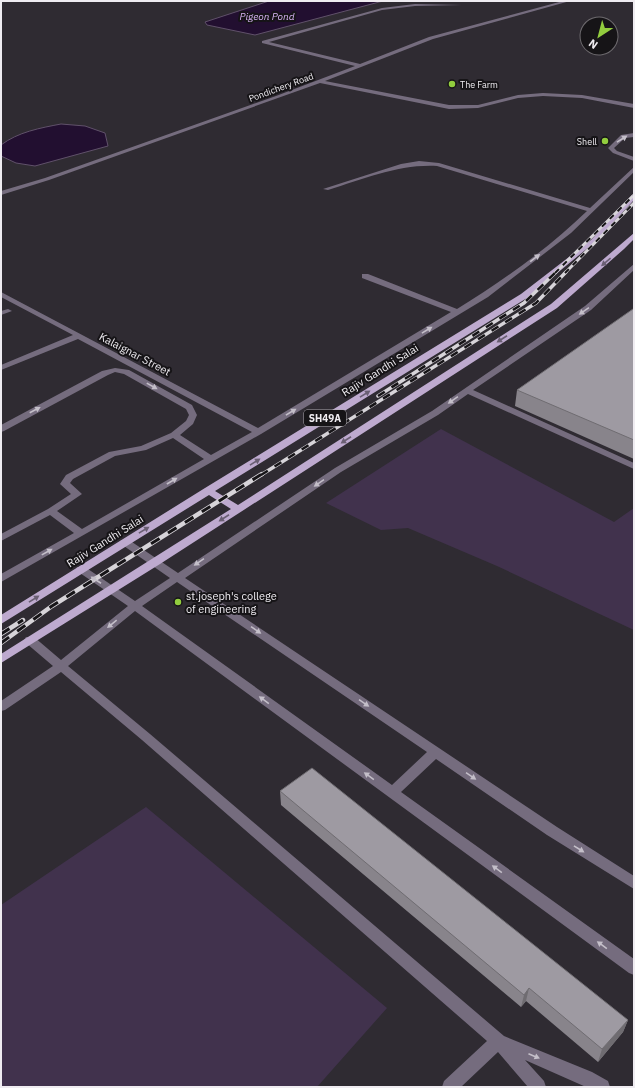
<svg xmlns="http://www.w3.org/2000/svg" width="635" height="1088" font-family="'IBM Plex Sans',sans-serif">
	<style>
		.green { fill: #41324d }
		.water { fill: #220f30; stroke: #60516a }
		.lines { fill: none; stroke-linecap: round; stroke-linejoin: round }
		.minor { fill: #756c7e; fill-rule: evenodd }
		.major { fill: #beaacf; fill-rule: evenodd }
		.rail-far2-casing { stroke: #d7d4d9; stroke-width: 3 }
		.rail-far1-casing { stroke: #d7d4d9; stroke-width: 3.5 }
		.rail-casing { stroke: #d7d4d9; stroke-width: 4.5 }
		.rail-far2 { stroke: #161417; stroke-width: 2; stroke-dasharray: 5.5; stroke-linecap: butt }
		.rail-far1 { stroke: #161417; stroke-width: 2.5; stroke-dasharray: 8; stroke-linecap: butt }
		.rail { stroke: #161417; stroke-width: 3; stroke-dasharray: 10; stroke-linecap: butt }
		.wall { fill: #88848b }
		.shaded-wall { fill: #6f6c71 }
		.building { fill: #9e9aa2; stroke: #6f6c71 }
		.oneway { fill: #c4bfc9 }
		.oneway2 { fill: #6a5f73 }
		.poi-dot { fill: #92cd3e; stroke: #161417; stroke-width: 1.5 }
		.labels { text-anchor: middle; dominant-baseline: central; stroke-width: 4; stroke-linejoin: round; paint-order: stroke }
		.far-poi-label { font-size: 9px; fill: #efecf1; stroke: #161417; text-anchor: start }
		.far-street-label { font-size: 9px; fill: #efecf1; stroke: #161417 }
		.far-water-label { font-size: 10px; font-style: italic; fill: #dab6f7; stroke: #161417 }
		.shield { fill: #161417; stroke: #aeabb0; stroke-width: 1 }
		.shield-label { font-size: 10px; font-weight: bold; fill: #efecf1 }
		.street-label { font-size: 11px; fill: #efecf1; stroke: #161417 }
		.poi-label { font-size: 11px; fill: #efecf1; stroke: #161417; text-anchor: start }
	</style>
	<rect width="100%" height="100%" fill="#2f2b32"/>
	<path class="green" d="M441,429l173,93 20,-14v122l-137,-64 -89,-38 -27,2 -55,-27z
		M146,807l241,201 -70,79h-316v-182z"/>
	<path class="water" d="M269,1h114l-128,34 -48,-10 -2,-3z
		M61,124l24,2 20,7 3,13 -73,20 -19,-3 -15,-7v-11c17,-13 39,-17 60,-21z"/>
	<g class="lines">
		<path class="minor" d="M563,1h7l-137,38 -108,42 124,24h29l40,-10 25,-2 39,2 52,9v4l-52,-10 -39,-2 -25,2 -40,10 -29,1 -129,-26 -271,97 -48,15v-4l44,-13 231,-82 79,-30 -93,-23v-2l120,-33 33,-4 47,1 -47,1 -33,4 -113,32 91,22 69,-27z
			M630,1h4v1h-3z
			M634,133v4l-9,1 -11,10 3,3 17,6v4l-21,-8 -5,-5 13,-13z
			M419,161l20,2 151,45 44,-41v5l-63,61 -83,64 -227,137 -260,148v-8l73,-41 -24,-18 -49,26v-7l47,-25 23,-15 -11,-10 6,-9 43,-23 32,-6 30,-13 15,-12 3,-6 -3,-6 -62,-35 -9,-2 -7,3 -104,56 -3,1v-7l101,-54 13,-3 14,2 63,35 5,10 -4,9 -13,11 31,20 41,-23 -174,-93 -77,31v-5l72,-30 -72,-38v-5l257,136 193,-116 -89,-34v-4h6l89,35c44,-27 92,-61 130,-98l-150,-45c-38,-2 -73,13 -109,24l-5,-1 78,-25zM173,438l31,21 -122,70 -25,-18 25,-17 -12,-11 3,-4 42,-23 31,-6z
			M634,264v6l-43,40 -118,80 161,73v6l-166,-75 -30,21 -97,57 -156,106 372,249 77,49v13l-87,-54 -111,-76 -35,33 233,167v16l-5,-2 -494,-362 -67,55 82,68 354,302 88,36 16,9 2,6h-24l-61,-27 19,21 2,6h-18l-30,-35 -37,35h-19l2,-6 43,-40 -345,-301 -81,-68 -56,38 -4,1v-10l52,-35 -27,-23 -2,-3 2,-3h8l27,23 67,-54 -51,-35 -1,-2 1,-2h8l50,34 35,-23 -49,-34 -1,-2 1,-2h8l49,33 157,-105 97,-57 153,-105zM177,582l250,170 -35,33 -250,-179z
			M8,309l4,2 -11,4v-4z"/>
		<path class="major" d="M634,194v6l-39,42 -68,56 -312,193 23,14 313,-201 83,-71v6l-10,10 -67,59 -397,256 -159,99v-9l230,-145 -22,-14 -208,129v-9l204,-127 316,-194 70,-54 41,-45z"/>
		<g class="rail-far2-casing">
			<path id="rail-far2" d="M555,273l79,-78
				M565,273l69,-70"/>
		</g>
		<g class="rail-far1-casing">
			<path id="rail-far1" d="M378,396l146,-93 32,-31
				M261,475l275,-172 30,-31"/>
		</g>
		<g class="rail-casing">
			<path id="rail" d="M1,634l22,-14
				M1,643l51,-37 210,-132"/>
		</g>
		<use href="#rail-far2" class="rail-far2"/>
		<use href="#rail-far1" class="rail-far1"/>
		<use href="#rail" class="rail"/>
	</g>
	<path class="wall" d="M634,310v149l-119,-53 2,-16z
		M280,791l348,229 -5,12 -25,30 -72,-61 -5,6 -240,-202z"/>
	<path class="shaded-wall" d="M529,988l-3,13 -5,6 3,-12z
		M628,1020l-5,12 -25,30 4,-13z"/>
	<path class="building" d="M633,309l1,1v130l-117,-50z
		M312,768l316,252 -26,29 -73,-61 -5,7 -244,-204z"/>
	<defs><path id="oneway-solid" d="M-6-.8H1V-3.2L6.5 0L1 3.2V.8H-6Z"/></defs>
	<g class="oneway">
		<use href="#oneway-solid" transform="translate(622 139) rotate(-32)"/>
		<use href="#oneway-solid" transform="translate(535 258) rotate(-37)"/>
		<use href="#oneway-solid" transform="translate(584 311) rotate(145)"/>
		<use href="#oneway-solid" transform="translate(427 330) rotate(-31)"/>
		<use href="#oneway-solid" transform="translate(152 386) rotate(29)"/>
		<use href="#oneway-solid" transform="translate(453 400) rotate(145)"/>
		<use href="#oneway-solid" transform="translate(35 410) rotate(-28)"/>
		<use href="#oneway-solid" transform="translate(291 412) rotate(-31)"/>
		<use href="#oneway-solid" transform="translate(172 481) rotate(-30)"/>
		<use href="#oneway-solid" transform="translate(319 483) rotate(146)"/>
		<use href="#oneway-solid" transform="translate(47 552) rotate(-29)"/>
		<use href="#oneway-solid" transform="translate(199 562) rotate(146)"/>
		<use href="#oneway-solid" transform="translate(96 580) rotate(-147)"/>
		<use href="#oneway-solid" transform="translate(112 624) rotate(141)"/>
		<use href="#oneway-solid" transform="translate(256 630) rotate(34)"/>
		<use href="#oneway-solid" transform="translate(264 700) rotate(-144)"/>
		<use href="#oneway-solid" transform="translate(364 703) rotate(34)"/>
		<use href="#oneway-solid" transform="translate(369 776) rotate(-144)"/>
		<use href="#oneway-solid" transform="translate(471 776) rotate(34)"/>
		<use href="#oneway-solid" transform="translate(579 849) rotate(32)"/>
		<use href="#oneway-solid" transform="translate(497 869) rotate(-144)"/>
		<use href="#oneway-solid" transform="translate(602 945) rotate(-144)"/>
		<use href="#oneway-solid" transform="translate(534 1056) rotate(23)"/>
	</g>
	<g class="oneway2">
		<use href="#oneway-solid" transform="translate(606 262) rotate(140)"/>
		<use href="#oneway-solid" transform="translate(502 339) rotate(147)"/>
		<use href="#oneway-solid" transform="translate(365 394) rotate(-32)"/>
		<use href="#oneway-solid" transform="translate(346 440) rotate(147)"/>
		<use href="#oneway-solid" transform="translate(255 462) rotate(-32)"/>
		<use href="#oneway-solid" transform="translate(224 518) rotate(147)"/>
		<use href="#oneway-solid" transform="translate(144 530) rotate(-31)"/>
		<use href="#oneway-solid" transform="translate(34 599) rotate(-32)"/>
	</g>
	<g class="poi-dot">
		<circle cx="452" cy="84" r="4"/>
		<circle cx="605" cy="141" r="4"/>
		<circle cx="178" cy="602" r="4"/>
	</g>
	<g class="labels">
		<g class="far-poi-label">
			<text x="460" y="84">The Farm</text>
			<text x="597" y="141" text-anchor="end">Shell</text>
		</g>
		<g class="far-street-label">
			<text transform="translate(281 87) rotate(-20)">Pondichery Road</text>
		</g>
		<g class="far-water-label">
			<text x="267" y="16">Pigeon Pond</text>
		</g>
		<rect class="shield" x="304" y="410" width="42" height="16" rx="3"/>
		<g class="shield-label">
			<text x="325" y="418">SH49A</text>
		</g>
		<g class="street-label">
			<text transform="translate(135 354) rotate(28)">Kalaignar Street</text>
			<text transform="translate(380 370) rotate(-32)">Rajiv Gandhi Salai</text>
			<text transform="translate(105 541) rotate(-32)">Rajiv Gandhi Salai</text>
		</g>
		<g class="poi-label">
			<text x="186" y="596">st.joseph's college<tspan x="186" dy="13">of engineering</tspan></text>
		</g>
	</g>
	<rect width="635" height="1088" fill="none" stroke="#efecf1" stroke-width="4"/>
	<g transform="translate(599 36) rotate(216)"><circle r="19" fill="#161417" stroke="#6d6a6e"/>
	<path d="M0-3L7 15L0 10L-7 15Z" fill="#92cd3e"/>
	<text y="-6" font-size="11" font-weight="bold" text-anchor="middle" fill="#efecf1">N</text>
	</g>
</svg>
